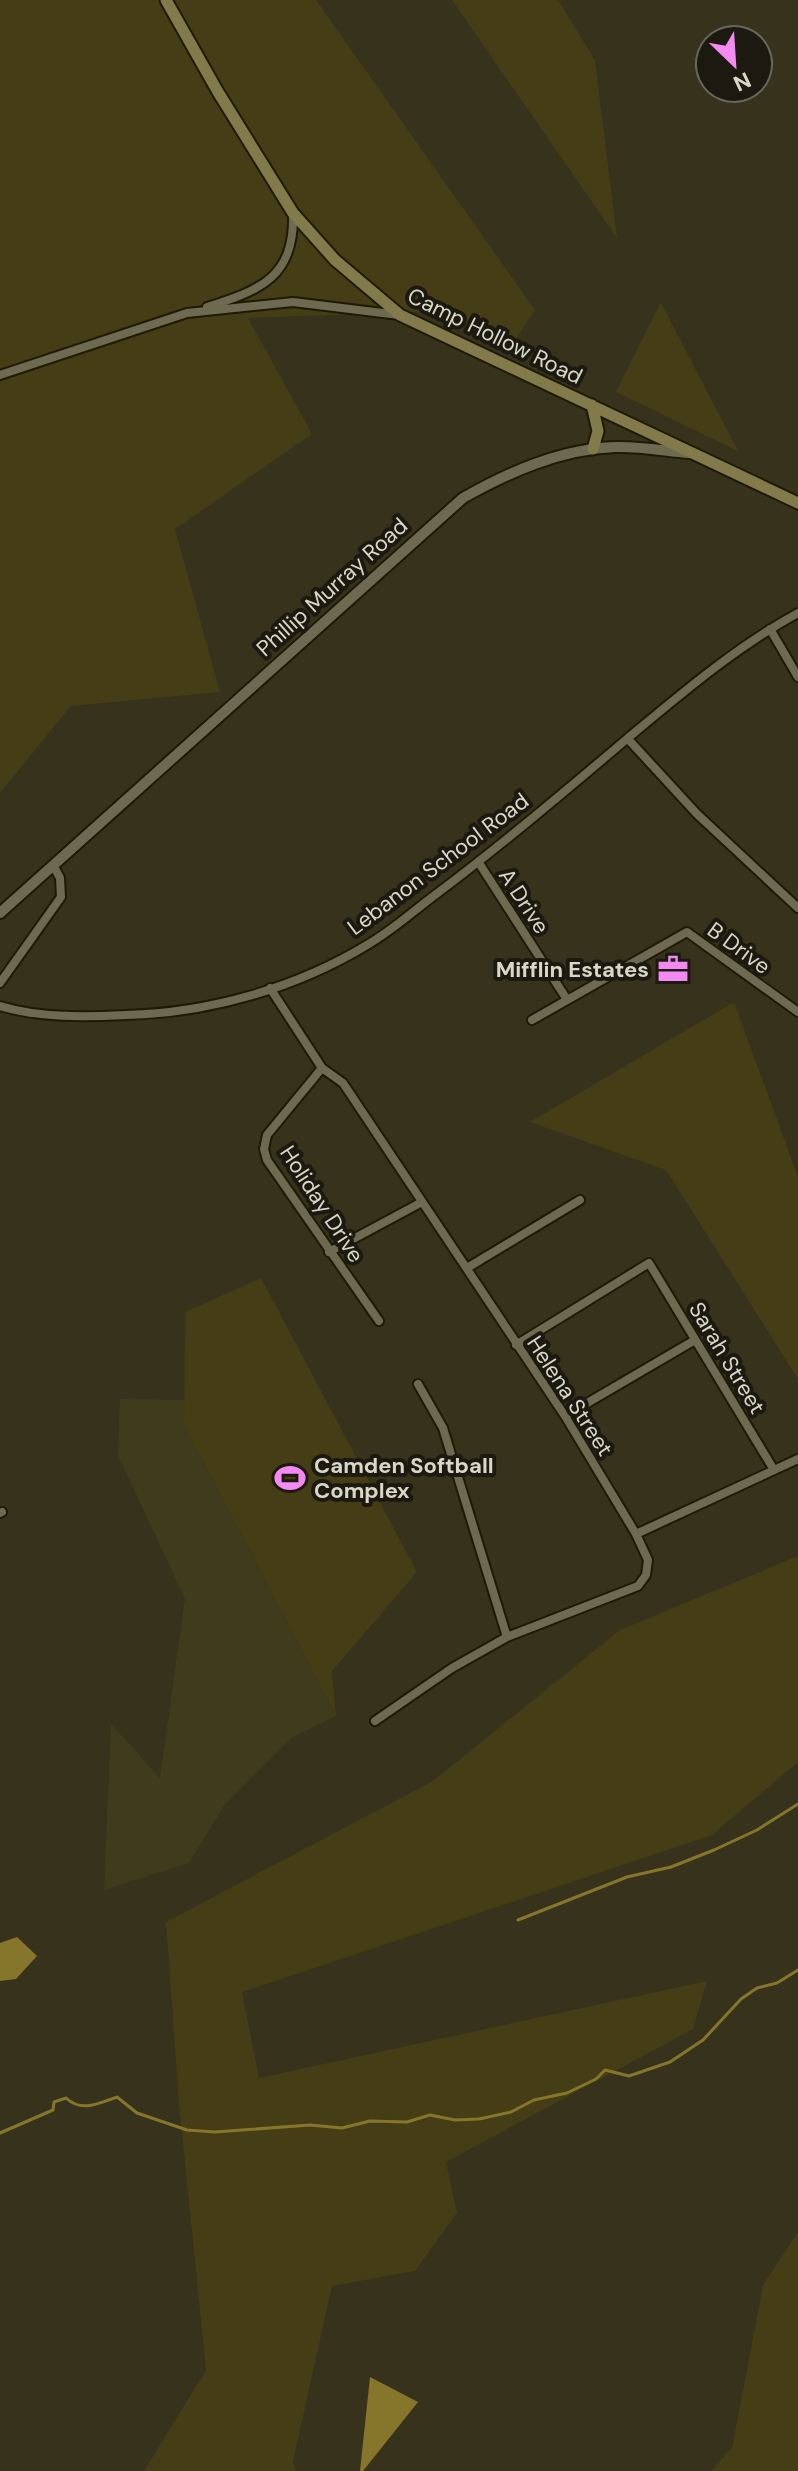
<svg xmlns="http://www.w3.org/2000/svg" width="798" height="2471" font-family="'DM Sans',sans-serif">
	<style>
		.built { fill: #413b1d }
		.green { fill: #453d15 }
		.water { fill: #85762c }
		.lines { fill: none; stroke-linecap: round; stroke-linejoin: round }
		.stream { stroke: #85762c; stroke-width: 3 }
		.minor-casing { stroke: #1e1a04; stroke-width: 12 }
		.tertiary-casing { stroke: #1e1a04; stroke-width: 14 }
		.secondary-casing { stroke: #1e1a04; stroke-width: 15 }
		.minor { stroke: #6e6a51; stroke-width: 8 }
		.tertiary { stroke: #6e6a51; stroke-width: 10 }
		.secondary { stroke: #827a4a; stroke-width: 11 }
		.labels { text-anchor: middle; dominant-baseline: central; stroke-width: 8; stroke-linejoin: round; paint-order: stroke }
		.street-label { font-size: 22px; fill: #dad7c9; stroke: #1c1a10 }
		.poi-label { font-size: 22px; font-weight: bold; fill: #dad7c9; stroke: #1c1a10; text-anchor: end }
	</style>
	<rect width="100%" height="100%" fill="#37321b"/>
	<path class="built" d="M120,1399l64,1v25l152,291 -45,22 -66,66 -36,59 -85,27 7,-166 49,54 25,-179 -67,-144z"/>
	<path class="green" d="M0,0h316l219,310 -23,35 -74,-34 -190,7 64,116 -137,95 45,163 -149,14 -71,87z
		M452,0h106l37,60 22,178z
		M661,302v1l77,148 -122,-59z
		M734,1002l64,175v202l-132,-209 -136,-48z
		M261,1278l156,294 -85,99 4,45 -152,-291 1,-113z
		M798,1556v206l-86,73 -470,157 17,86 448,-97 -14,48 -247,133 11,51 -42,58 -83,15 -39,176 3,9h-152l62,-101 -27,-267 -13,-181 267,-141 187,-151z
		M798,2232v239h-87l21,-23 31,-163z"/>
	<path class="water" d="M17,1937l20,19 -21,23 -16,2v-38z
		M370,2377l48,25 -55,69h-3z"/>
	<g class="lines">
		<path class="stream" d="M518,1920l109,-43 44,-10 43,-17 43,-20 41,-26
			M0,2133l53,-23 1,-8 12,-4c16,15 33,5 51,-1l20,16 50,17 28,2 95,-7 32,3 28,-7 37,1 23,-7 25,5 24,-1 32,-7 23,-12 33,-7 29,-14 9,-9 24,6 41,-14 33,-22 38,-41 16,-11 20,-5 21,-13"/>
		<g class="minor-casing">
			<path id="minor" d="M207,307c54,-17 88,-30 86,-94
				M0,375l187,-62 106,-11 106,13
				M770,629l28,48
				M628,739l69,75 101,94
				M479,863l87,135
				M0,983l61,-86 -1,-19 -7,-13
				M270,988l52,80 21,15 222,333 71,118 12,26 -2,15 -8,11 -131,51 -55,31 -77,53
				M0,1006c40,12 85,11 126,9 83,-2 170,-27 241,-70 23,-13 43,-31 64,-47 67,-50 132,-105 197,-160 54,-45 108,-91 170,-125
				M532,1020l155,-88 111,80
				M322,1068l-55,67 -3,14 3,11 112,161
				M329,1252l93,-50
				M467,1268l113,-68
				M516,1345l133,-82 125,207
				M418,1384l25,44 64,209
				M565,1416l130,-76
				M0,1513l2,-1
				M636,1534l162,-75"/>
		</g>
		<g class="tertiary-casing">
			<path id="tertiary" d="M0,913l463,-415c46,-26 98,-49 152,-51 24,-1 50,4 74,6"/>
		</g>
		<g class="secondary-casing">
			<path id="secondary" d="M166,0l52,92 75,121 42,47 65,55 398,188
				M592,405l6,26 -5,18"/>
		</g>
		<use href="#minor" class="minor"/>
		<use href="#tertiary" class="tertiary"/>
		<use href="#secondary" class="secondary"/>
	</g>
	<defs>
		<g id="office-bare" transform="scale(2.4)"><path d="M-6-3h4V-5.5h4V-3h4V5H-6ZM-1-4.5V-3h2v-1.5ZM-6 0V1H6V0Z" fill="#f38af2" stroke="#1c1a10" stroke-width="2.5" paint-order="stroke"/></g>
		<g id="stadium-bare" transform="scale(2.4)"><path d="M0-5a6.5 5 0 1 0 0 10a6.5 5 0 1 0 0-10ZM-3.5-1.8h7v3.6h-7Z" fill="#f38af2" stroke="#1c1a10" stroke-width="2.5" paint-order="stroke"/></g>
	</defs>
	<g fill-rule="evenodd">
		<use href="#office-bare" x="673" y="969"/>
		<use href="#stadium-bare" x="290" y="1478"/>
	</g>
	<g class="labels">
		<g class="street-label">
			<text transform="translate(495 336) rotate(26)">Camp Hollow Road</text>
			<text transform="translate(332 587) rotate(-42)">Phillip Murray Road</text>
			<text transform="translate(438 864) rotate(-37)">Lebanon School Road</text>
			<text transform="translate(524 901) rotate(57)">A Drive</text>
			<text transform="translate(739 948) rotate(36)">B Drive</text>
			<text transform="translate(322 1204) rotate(57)">Holiday Drive</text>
			<text transform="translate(727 1358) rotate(59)">Sarah Street</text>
			<text transform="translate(570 1396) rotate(57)">Helena Street</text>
		</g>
		<g class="poi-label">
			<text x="649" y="969">Mifflin Estates</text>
			<text x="314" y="1465" text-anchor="start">Camden Softball<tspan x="314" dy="25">Complex</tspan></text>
		</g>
	</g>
	<g transform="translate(734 64) rotate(155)"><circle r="38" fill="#1c1a10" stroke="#68665a" stroke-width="2"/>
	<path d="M0-6L14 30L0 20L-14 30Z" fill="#f38af2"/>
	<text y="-12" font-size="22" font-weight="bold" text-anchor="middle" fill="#dad7c9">N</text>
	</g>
</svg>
